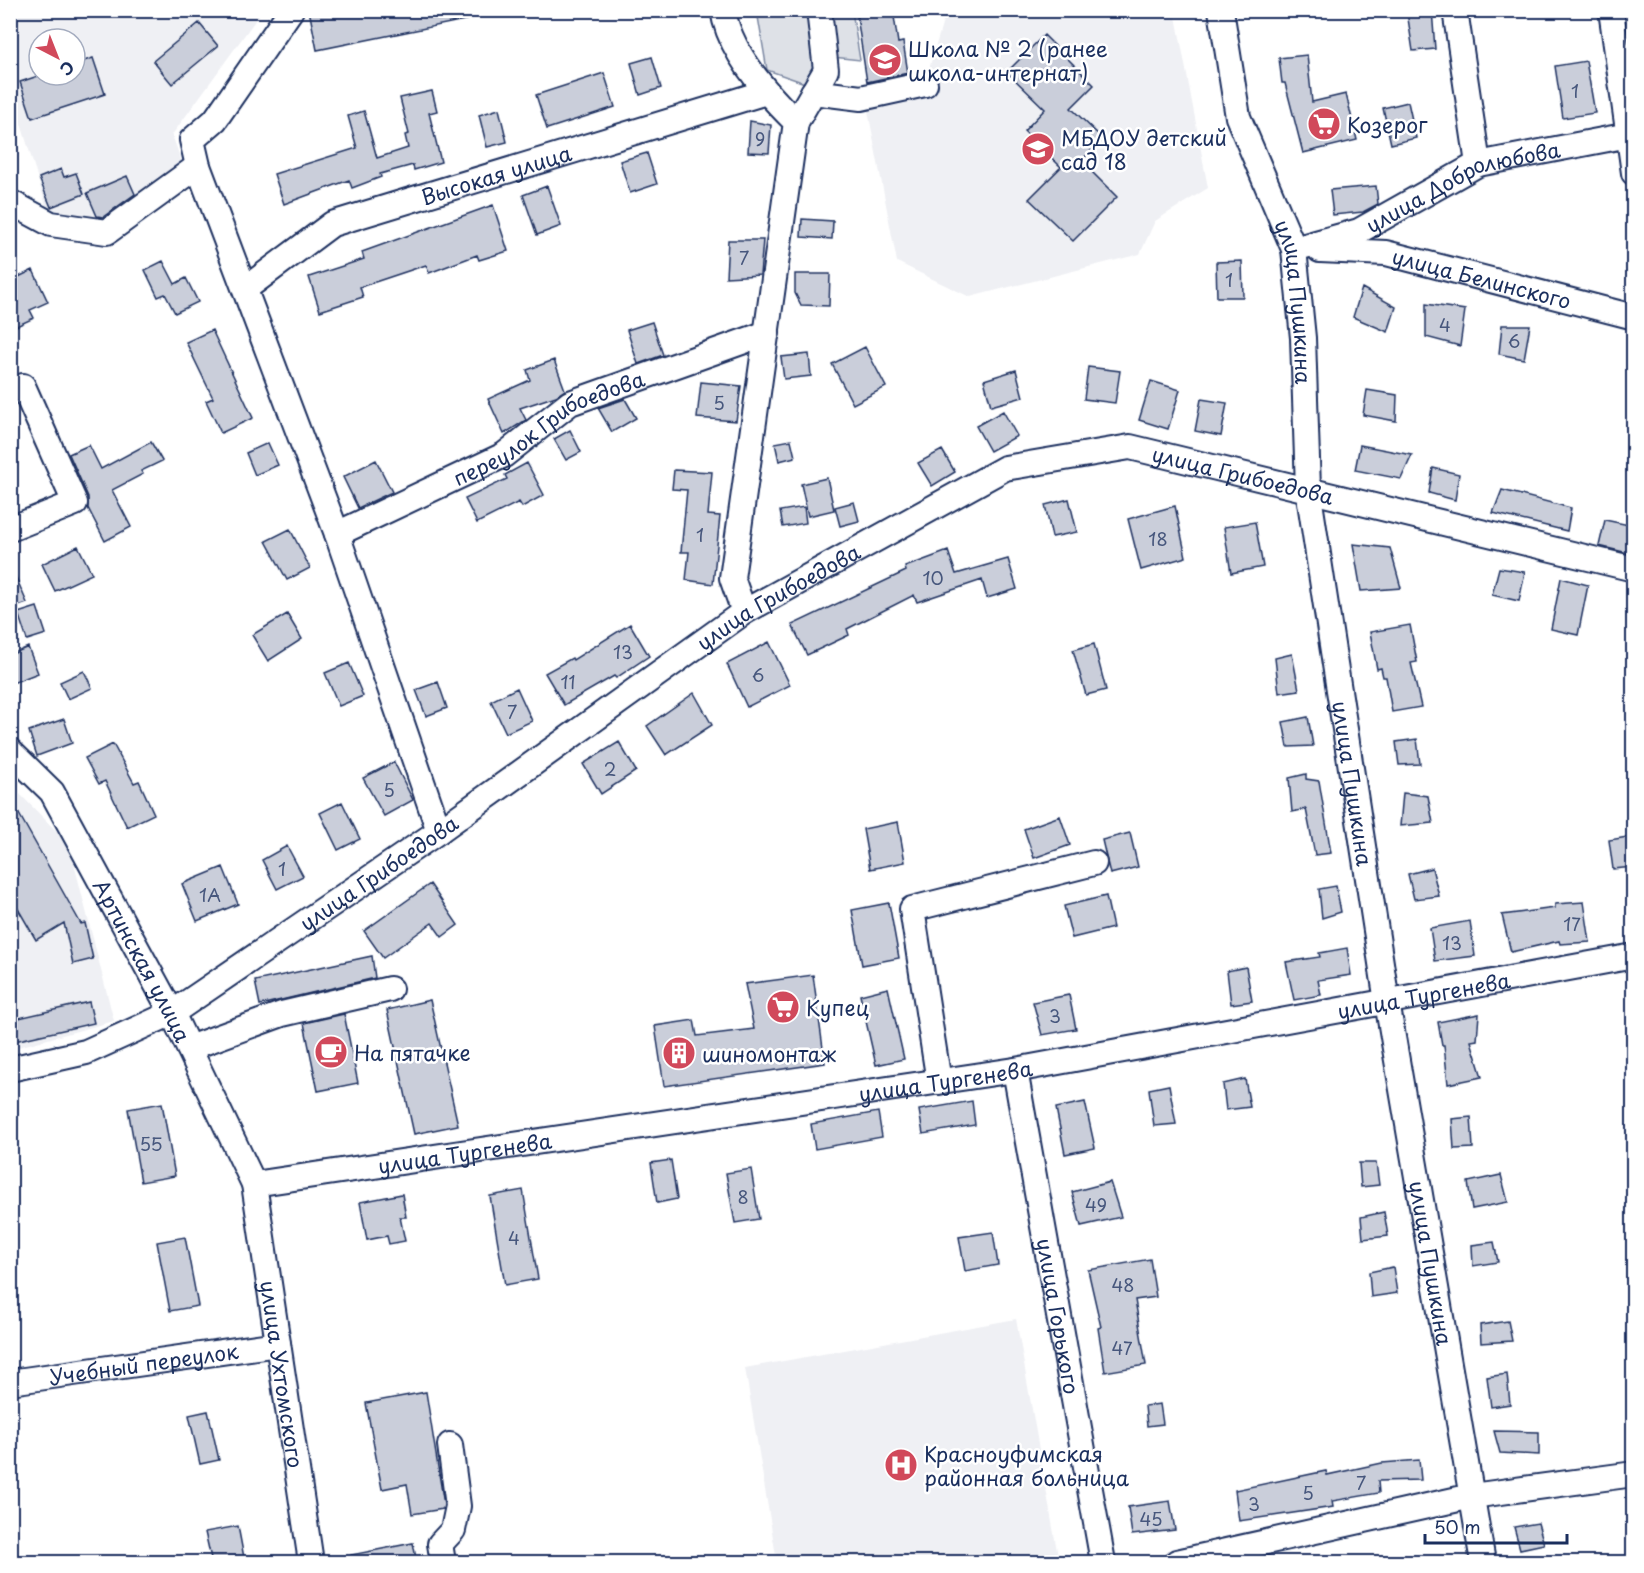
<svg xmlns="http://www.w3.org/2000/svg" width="1644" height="1573" font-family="'Playpen Sans',sans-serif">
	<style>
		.built { fill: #eff0f4; fill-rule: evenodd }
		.green { fill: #dee1e7; stroke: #7c88a2; stroke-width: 1.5 }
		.building { fill: #caceda; stroke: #1b2f5e; stroke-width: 1.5 }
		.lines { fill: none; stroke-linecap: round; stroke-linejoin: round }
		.minor-casing { stroke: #1b2f5e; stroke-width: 28 }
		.minor { stroke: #fff; stroke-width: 24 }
		.labels { text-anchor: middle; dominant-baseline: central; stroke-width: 5; stroke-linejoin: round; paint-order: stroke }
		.number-label { font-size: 18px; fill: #47577d }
		.poi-label { font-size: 21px; fill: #1b2f5e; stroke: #fff; text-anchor: start }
		.street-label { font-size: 21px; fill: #1b2f5e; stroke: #fff }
	</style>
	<rect width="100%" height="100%" fill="#fff"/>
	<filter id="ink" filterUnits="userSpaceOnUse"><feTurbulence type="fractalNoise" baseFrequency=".0167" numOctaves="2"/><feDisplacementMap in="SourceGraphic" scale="12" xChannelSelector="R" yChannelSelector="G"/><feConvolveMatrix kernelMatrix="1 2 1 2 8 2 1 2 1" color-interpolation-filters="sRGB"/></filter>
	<g filter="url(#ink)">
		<path class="built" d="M10,11h252l-90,124 13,36 -89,58 -48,-17 -37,-121zM39,39h36v36h-36z
			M946,11h229l33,177 -53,33 -15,33 -170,43 -73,-35 -29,-151 54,-18z
			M10,784l59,60 45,177 -103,28z
			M1016,1319l43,243h-282l-32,-194z"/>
		<path class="green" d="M757,11h52l7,56 -11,16 -38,-13z
			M827,11h25l8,49 -27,-3z"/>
		<path class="building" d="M309,10h170l1,7 -163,33z
			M856,10h37l5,33 5,-1 5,31 -41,9z
			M1432,10l3,39 -22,2 -6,-39z
			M199,23l19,23 -46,38 -19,-23z
			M1044,35l50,50 -23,23 32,31 -22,22 36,36 -44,44 -44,-42 32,-32 -37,-36 21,-22 -38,-37z
			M1307,55l5,47 34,-8 11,46 -54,13 -18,-70h-3l-3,-25z
			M652,57l9,31 -21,7 -9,-32z
			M93,58l12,36 -73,24 -12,-36 21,-7h34v-11z
			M1586,61l9,52 -32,5 -8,-52z
			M604,73l11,34 -68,22 -11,-34z
			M432,91l5,20 -8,2 12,49 -27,8 -1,-5 -33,9 1,3 -29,11 -3,-8 -65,24 -10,-30 83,-26 -9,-32 16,-5 13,47 31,-10 -3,-13 4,-1 -9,-36z
			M1408,102l8,36 -25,6 -8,-36z
			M499,109l8,33 -20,5 -8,-32z
			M750,121l21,4 -2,28 -21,-1z
			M647,153l10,31 -27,9 -10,-32z
			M61,169l3,8 12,-4 8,21 -33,13 -12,-29z
			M127,176l8,18 -32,23 -6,-1 -10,-23z
			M547,186l14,40 -24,9 -14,-40z
			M1376,186l2,18 -15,8 -30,3 -3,-25z
			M493,205l15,46 -29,9 -2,-5 -48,18 -3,-8 -66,22 3,10 -43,14 -11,-34 55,-18 -2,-7z
			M802,219l31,2 -1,18 -31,-2z
			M728,240h35l-3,35 -34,2z
			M163,261l12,23 11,-6 12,24 -23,11 -10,-19 -7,3 -13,-27z
			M1242,261l1,36h-26l-1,-35z
			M33,270l15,32 -18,8 4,8 -24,11v-48z
			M795,274h35l-1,32 -28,-1 -6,-12z
			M1362,288l34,19 -8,25 -35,-15z
			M1426,304l39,6 -5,36 -34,-9z
			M652,322l11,33 -25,9 -11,-34z
			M1502,325h28l-6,34 -25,-5z
			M212,330l41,88 -32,15 -15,-32 7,-3 -27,-56z
			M865,347l21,40 -33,17 -21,-40z
			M809,354l2,22 -27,3 -3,-22z
			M554,360l11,30 -9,6 -36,12 6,12 -22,14 -16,-35 42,-19 -3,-10z
			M1088,367l32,4 -5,32 -31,-4z
			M1016,370l7,27 -32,9 -7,-26z
			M1151,381l29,9 -12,39 -29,-9z
			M701,382l40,4 -5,35 -39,-3z
			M1367,390l30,5 -1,26 -33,-6z
			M625,399l11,19 -24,14 -14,-24z
			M1201,399l26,4 -6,33 -26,-5z
			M1003,411l14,25 -27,15 -14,-25z
			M570,430l11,22 -15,8 -12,-21z
			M791,440l4,17 -16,4 -4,-18z
			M151,442l11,19 -21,10 2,3 -31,16 19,37 -26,14 -17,-33v-11l-19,-43 20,-9 12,24z
			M268,443l10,22 -23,10 -9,-22z
			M1360,445l52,10 -11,24 -46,-9z
			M942,450l13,22 -23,14 -14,-23z
			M376,460l16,32 -34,16 -15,-31z
			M527,463l17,32 -22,12 -3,-5 -42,21 -12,-24 42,-20 -2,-4z
			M1433,468l26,6 -4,26 -26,-7z
			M674,470l38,2 -4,43 12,1 -7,68 -27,-4 3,-28h-8l6,-62 -15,-1z
			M827,478l7,32 -26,6 -7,-32z
			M1502,490l69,18 -4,23 -74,-18z
			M1069,499l8,33 -25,5 -7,-32z
			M854,502l5,19 -19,5 -5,-19z
			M1175,506l11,51 -45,13 -13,-51z
			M804,507l2,16 -23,4 -3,-16z
			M1605,520l29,6 -2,28 -33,-8z
			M1255,522l8,45 -32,6 -7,-46z
			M290,529l20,39 -23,12 -21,-39z
			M1353,544l37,4 11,40 -40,3z
			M78,546l14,28 -37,17 -13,-27z
			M948,551l8,23 52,-15 9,30 -30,9 -5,-18 -65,22 -3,-7 -67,34 2,6 -42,20 -15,-30 114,-54 -1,-4z
			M10,563l17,40 -17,6z
			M1499,568l26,4 -6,29 -27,-6z
			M1561,578l27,7 -10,50 -27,-6z
			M37,607l9,27 -19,6 -9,-27z
			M287,614l15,25 -34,22 -16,-26z
			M630,624l19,32 -33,22 -2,-2 -50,29 -19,-32 27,-15 1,2z
			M1410,625l7,37 -6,1 10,44 -29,5 -6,-35h-3l-2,-9 -4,1 -7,-37z
			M769,642l21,43 -43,22 -20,-43z
			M1094,644l12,46 -20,5 -13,-45z
			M28,647l10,26 -28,11v-29z
			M1292,654l7,36 -20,3 -4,-35z
			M349,663l14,33 -24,10 -14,-33z
			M84,671l8,17 -24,11 -8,-17z
			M438,682l9,26 -21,8 -10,-26z
			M517,688l15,33 -26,12 -15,-32z
			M694,693l18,32 -46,30 -19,-29z
			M1308,717l5,29 -25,1 -5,-25z
			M64,719l8,24 -35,13 -8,-25z
			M1417,739l3,25 -21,1 -3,-23z
			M619,742l17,29 -35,23 -18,-30z
			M113,744l21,39 5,-2 15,33 -27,13 -22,-46 -6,3 -14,-26z
			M394,762l19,38 -29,16 -21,-38z
			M1306,774v5l13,2 12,72 -16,2 -9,-46 -14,3 -3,-34z
			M1403,793l25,3 5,27 -33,3z
			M10,798l71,126 4,-1 8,36 -20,5 -9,-41 -28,17 -26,-45z
			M342,802l18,37 -22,11 -18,-37z
			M1060,816l10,29 -36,13 -10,-29z
			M898,822l7,40 -35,7 -7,-40z
			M1130,833l8,34 -28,7 -8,-34z
			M1634,836v31l-21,2 -4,-29z
			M287,846l16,30 -26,13 -15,-29z
			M223,867l15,37 -41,17 -15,-37z
			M1432,868l7,28 -25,3 -6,-25z
			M430,884l28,41 -16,12 -10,-14 -49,35 -19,-27z
			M1336,886l5,26 -19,6 -3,-29z
			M1106,896l7,32 -41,10 -8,-32z
			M1584,902l6,40 -30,2 -1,-3 -48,11 -9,-37 53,-7v-4z
			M889,903l10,55 -37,7 -10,-55z
			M1470,921l5,35 -40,5 -5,-33z
			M1347,948l4,27 -33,5 3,15 -27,5 -8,-38 34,-5 -1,-4z
			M372,956l3,22 -115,27 -5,-24z
			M1246,967l6,34 -21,3 -4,-33z
			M813,975l12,88 -161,23 -9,-60 39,-6 3,16 57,-7 -9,-45z
			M888,988l16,71 -28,6 -16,-70z
			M1069,995l7,34 -34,6 -9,-33z
			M430,1000l28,125 -44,9 -27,-124z
			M89,1002l5,21 -84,19v-22z
			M344,1014l14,69 -40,8 -14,-68z
			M1479,1014l-2,26 -6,1 11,36 -34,7 -4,-39h-2l-4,-23z
			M1245,1079l5,28 -24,3 -3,-26z
			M1169,1085l7,39 -22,2 -5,-37z
			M972,1101l3,24 -52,9 -4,-24z
			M1085,1102l10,46 -30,6 -9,-46z
			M162,1103l13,73 -34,6 -13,-73z
			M878,1112l4,25 -67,12 -4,-25z
			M1471,1117l2,31 -19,1 -2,-30z
			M671,1160l6,39 -20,4 -6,-40z
			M1359,1163h17l3,22 -18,2z
			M751,1169l8,50 -24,4 -9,-50z
			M1501,1175l7,27 -36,7 -4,-27z
			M1110,1182l11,35 -40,9 -9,-34z
			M523,1190l15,89 -33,6 -15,-89z
			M402,1194l4,23h-6l5,24 -16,3 -2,-8 -20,4 -7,-38z
			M1384,1212l4,24 -25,3 -2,-22z
			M993,1232l5,33 -33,6 -6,-34z
			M185,1237l13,69 -28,5 -13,-69z
			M1494,1242l4,20 -25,4 -1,-21z
			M1150,1259l6,38 -21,3 11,65 -41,7 -7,-44 3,-1 -13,-57z
			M1393,1267l4,26 -26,4 -2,-25z
			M1508,1321l4,20 -31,2 -1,-18z
			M1507,1374l3,30 -19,3 -4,-30z
			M426,1392l18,113 -1,4 -31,5 -5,-30 -25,5 -16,-86z
			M1160,1404l3,20 -16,2 -2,-20z
			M208,1411l11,49 -19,4 -11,-49z
			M1494,1431l45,1v23l-39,-2z
			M1419,1460l2,20 -43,1 1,12 -47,8 1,6 -94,14 -4,-31 91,-19 1,4 55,-12z
			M1170,1501l5,29 -43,5 -4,-28z
			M1538,1523l6,21 -24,5 -6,-22z
			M238,1526l7,37h-33l-7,-31z
			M413,1543l4,20h-65l-1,-8z"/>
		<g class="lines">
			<g class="minor-casing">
				<g id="minor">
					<path d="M291,10l-76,110 -23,20 6,26 139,368 102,297"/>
					<path d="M723,10c6,41 44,84 73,112l-64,456 12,34"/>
					<path id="s1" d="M1221,10l17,107 56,132 9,89 5,151 79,513 96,560"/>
					<path d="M1455,10l23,154"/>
					<path d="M1611,10l23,163"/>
					<path d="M813,92l48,6 64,-14"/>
					<path d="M796,122l30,-52 -7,-60"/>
					<path d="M10,202l41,22 56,8 91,-66"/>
					<path id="s2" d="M1294,249l65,-18 119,-67 156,-30"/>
					<path id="s3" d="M1320,250l66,3 248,64"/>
					<path id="s4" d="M245,289l87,-65 434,-132"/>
					<path d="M10,529l65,-26 -52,-117"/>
					<path id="s5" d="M337,534l167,-79 66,-52 197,-70"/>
					<path id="s6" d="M10,751l42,41 120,221 82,171 57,378"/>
					<path d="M189,1048l93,-34 108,-25"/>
					<path id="s7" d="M10,1069l76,-17 86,-39 267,-182 305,-219 261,-144 125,-21 504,122"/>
					<path id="s8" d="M1015,1070l88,492"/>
					<path d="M939,1082l-27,-173 182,-46"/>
					<path id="s9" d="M254,1184l761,-114 619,-114"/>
					<path id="s10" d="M10,1382l268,-38"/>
					<path d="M443,1562l-3,-18 13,-14 5,-24 -8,-61"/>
					<path d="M1177,1562l295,-66 162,-22"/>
				</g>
			</g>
			<use href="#minor" class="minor"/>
		</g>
	</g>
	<defs>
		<g id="school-disc" transform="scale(1.725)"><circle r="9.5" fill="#d1495b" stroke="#fff"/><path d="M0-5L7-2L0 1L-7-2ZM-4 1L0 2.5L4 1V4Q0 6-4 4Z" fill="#fff"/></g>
		<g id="supermarket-disc" transform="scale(1.725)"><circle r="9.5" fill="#d1495b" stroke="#fff"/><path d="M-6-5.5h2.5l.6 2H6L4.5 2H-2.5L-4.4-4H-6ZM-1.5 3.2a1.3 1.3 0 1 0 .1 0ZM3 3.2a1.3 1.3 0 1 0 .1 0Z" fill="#fff"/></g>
		<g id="cafe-disc" transform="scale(1.725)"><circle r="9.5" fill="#d1495b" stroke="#fff"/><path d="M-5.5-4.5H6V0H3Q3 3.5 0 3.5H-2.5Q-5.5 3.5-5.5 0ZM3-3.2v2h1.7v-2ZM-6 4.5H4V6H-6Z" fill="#fff"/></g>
		<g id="building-disc" transform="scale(1.725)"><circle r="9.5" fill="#d1495b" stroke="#fff"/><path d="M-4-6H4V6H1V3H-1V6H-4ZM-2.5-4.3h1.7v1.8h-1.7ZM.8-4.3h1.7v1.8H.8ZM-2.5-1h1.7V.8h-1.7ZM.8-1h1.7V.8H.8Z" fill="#fff"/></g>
		<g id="hospital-disc" transform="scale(1.725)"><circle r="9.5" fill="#d1495b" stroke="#fff"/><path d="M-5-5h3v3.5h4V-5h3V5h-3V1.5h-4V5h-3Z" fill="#fff"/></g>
	</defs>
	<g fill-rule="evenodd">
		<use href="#school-disc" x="885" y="60"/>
		<use href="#supermarket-disc" x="1324" y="124"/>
		<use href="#school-disc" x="1038" y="149"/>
		<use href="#supermarket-disc" x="783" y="1007"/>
		<use href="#cafe-disc" x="331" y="1052"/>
		<use href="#building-disc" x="679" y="1053"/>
		<use href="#hospital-disc" x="901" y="1465"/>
	</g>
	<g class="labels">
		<g class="number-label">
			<text x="1575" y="90">1</text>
			<text x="760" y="138">9</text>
			<text x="744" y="257">7</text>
			<text x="1229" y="279">1</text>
			<text x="1445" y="324">4</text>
			<text x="1514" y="340">6</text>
			<text x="719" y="402">5</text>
			<text x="700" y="534">1</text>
			<text x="1158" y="538">18</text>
			<text x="933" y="577">10</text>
			<text x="623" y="651">13</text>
			<text x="758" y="674">6</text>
			<text x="568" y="681">11</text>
			<text x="512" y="711">7</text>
			<text x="610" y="768">2</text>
			<text x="389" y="789">5</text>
			<text x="282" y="868">1</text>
			<text x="210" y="894">1А</text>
			<text x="1572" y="923">17</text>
			<text x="1452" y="942">13</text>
			<text x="1055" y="1015">3</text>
			<text x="151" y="1143">55</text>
			<text x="743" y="1196">8</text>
			<text x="1096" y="1204">49</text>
			<text x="514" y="1237">4</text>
			<text x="1123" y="1284">48</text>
			<text x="1122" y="1347">47</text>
			<text x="1361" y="1482">7</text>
			<text x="1308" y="1492">5</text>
			<text x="1254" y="1503">3</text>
			<text x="1151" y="1518">45</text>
		</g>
		<g class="poi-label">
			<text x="908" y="48">Школа № 2 (ранее<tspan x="908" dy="24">школа-интернат)</tspan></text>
			<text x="1347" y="124">Козерог</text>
			<text x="1061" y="137">МБДОУ детский<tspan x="1061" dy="24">сад 18</tspan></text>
			<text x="806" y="1007">Купец</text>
			<text x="354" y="1052">На пятачке</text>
			<text x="702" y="1053">шиномонтаж</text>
			<text x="924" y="1453">Красноуфимская<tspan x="924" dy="24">районная больница</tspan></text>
		</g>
		<g class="street-label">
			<text stroke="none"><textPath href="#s4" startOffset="280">Высокая улица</textPath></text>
			<text stroke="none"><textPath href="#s2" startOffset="182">улица Добролюбова</textPath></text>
			<text stroke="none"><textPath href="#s3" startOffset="165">улица Белинского</textPath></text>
			<text stroke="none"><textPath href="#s1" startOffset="304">улица Пушкина</textPath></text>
			<text stroke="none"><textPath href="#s5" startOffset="238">переулок Грибоедова</textPath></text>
			<text stroke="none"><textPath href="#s7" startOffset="1412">улица Грибоедова</textPath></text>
			<text stroke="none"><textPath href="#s7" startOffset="908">улица Грибоедова</textPath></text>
			<text stroke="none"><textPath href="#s1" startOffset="790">улица Пушкина</textPath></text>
			<text stroke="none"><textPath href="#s7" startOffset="422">улица Грибоедова</textPath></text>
			<text stroke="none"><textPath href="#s6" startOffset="250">Артинская улица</textPath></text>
			<text stroke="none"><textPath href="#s9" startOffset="1185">улица Тургенева</textPath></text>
			<text stroke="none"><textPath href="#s9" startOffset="699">улица Тургенева</textPath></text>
			<text stroke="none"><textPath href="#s9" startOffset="213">улица Тургенева</textPath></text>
			<text stroke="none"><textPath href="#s1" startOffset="1276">улица Пушкина</textPath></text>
			<text stroke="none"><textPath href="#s8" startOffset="250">улица Горького</textPath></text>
			<text stroke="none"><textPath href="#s10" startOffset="135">Учебный переулок</textPath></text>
			<text stroke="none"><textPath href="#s6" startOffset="692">улица Ухтомского</textPath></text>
		</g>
	</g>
	<rect width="1644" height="1573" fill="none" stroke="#fff" stroke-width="36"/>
	<rect x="18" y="18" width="1608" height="1537" fill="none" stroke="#1b2f5e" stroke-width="2" filter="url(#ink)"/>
	<g transform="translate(57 57) rotate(138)"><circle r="28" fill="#ffffff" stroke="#a4acbf" stroke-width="1.5"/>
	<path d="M0-4.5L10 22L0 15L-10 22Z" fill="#d1495b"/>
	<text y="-9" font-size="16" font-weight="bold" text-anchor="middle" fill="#1b2f5e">С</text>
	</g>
	<path d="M1425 1534v9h142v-9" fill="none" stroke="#1b2f5e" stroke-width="3"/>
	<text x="1434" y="1534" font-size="18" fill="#1b2f5e" stroke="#ffffff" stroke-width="4.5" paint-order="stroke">50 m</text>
</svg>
